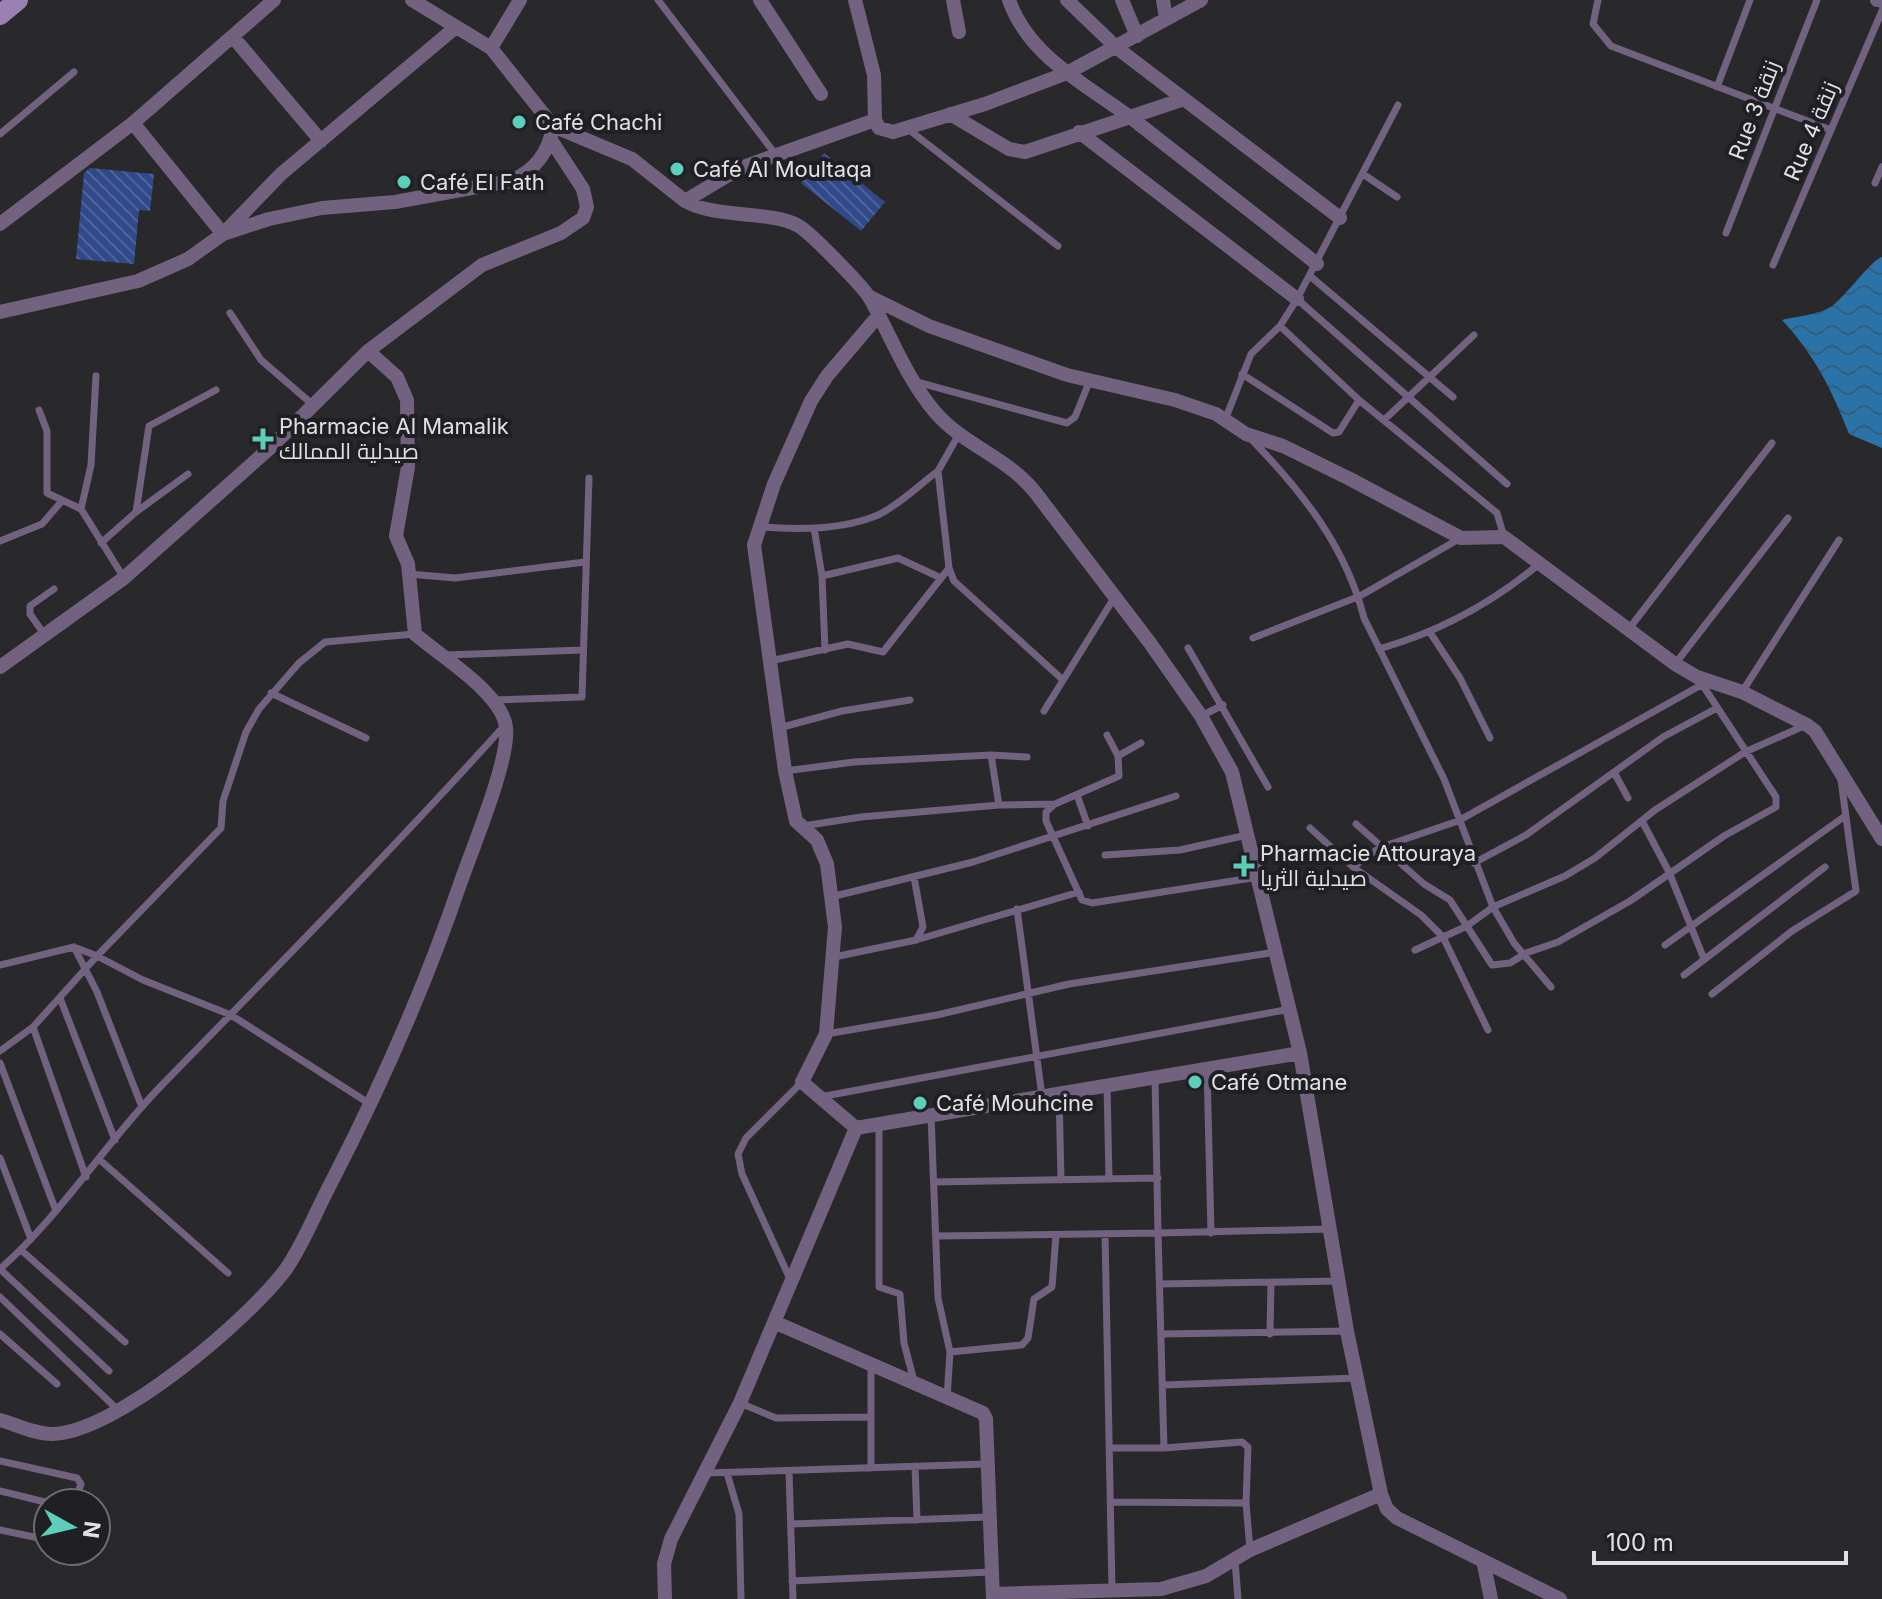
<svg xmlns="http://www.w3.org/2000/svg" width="1882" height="1599" font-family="Inter,Cairo,sans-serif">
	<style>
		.water { fill: url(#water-waves) }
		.building { fill: url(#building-back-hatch) }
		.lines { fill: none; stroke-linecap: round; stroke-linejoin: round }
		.lane { stroke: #726280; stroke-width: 7 }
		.street { stroke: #726280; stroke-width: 14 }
		.secondary { stroke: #9b81b1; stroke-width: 20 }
		.poi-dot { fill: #5cceba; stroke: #201f23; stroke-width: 3 }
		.labels { text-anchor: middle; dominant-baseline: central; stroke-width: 8; stroke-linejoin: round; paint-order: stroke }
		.street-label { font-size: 22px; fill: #e1e1e3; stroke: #201f23 }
		.poi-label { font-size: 22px; fill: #e1e1e3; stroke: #201f23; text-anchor: start }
	</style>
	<defs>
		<pattern id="water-waves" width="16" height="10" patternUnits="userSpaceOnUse" patternTransform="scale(2)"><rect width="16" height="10" fill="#2973a9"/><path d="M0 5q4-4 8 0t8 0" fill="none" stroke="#355e7c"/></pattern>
		<pattern id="building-back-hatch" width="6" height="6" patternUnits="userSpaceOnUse" patternTransform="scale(2)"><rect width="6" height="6" fill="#31498a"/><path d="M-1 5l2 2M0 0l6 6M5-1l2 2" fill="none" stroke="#4f639a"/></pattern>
	</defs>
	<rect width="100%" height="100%" fill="#29292c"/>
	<path class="water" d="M1882,257v191l-33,-14c-17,-44 -35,-80 -67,-114 15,-4 37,-5 50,-14 14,-10 39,-46 50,-49z"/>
	<path class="building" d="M824,153l61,49 -24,29 -60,-48z
		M90,168l64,6 -4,37 -11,-1 -5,54 -58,-5 8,-86z"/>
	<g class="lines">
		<path class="lane" d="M658,0l118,155
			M1598,0l-5,24 18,22 220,84
			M1717,87l33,-87
			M908,129l150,117
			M0,134l74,-62
			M1363,174l34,23
			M1875,183l7,-16
			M1726,233l91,-233
			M1773,265l109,-254
			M1310,276l143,121
			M1297,299l210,185
			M230,313l31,47 51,44
			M1280,326l79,74 138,113 7,24
			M1242,374l91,59 6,-1 20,-32
			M96,376l-5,89 -10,44 43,69
			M917,382l150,41 8,-6 15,-37
			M39,410l8,21v62l34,16
			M1225,420l26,-66 29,-28 17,-27 101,-194
			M1384,420l90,-85
			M959,434l-21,37 11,97 5,13 109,99
			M1253,441c50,52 93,106 111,177l80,161 49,128 21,36 37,44
			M136,512l13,-86 67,-36
			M761,527c37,3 82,3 117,-12 21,-10 41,-30 60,-44
			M814,528l8,48 3,74
			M0,541l42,-17 19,-22
			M101,543l35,-31 52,-38
			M409,574l46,4 130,-16
			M822,576l76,-18 43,20
			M1628,630l144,-187
			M44,634l-14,-20v-8l24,-17
			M1431,634l29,44 30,60
			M1253,638l107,-42 99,-57
			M1188,648l80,139
			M1379,649c60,-17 112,-45 160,-85
			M445,655l137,-5
			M770,661l78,-17 35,8 66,-84
			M1675,664l113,-146
			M1742,692l97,-152
			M271,693l95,45
			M493,700l89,-3 7,-219
			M1044,711l70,-113
			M1201,716l22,-11
			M779,728l63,-17 68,-11
			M1107,735l11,21 1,20 -64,28 -9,8v9l36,79 10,3 166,-26
			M991,755l36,2
			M1118,756l23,-13
			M785,771l69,-9 137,-7 8,50 -138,12 -58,9
			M1615,774l13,24
			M1077,795l11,31
			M999,805l56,-1
			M1642,821l27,51 35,87
			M1356,824l68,60 26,16 42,65 18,-2 16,-10 32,-11 72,-41 94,-65 52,-29v-10l-76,-116
			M1310,828l43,39 68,48 22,22 45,93
			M1105,855l75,-5 67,-15
			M1474,863l52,-28 137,-98 54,-29
			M1353,867l26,-19 79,-27 245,-137
			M914,877l9,50 -7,13
			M831,897l142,-35 203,-66
			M1017,909l25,187
			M1665,945l180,-129
			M74,947l23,45 45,115
			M1415,950l52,-24 26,-19 72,-31 30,-18 60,-48 90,-58 61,-27
			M834,957l82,-17 163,-48
			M0,965l74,-18 23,9 124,-128 2,-27 23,-69 13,-23 40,-46 26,-21 89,-8
			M1684,975l141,-108
			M1712,994l80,-63 64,-40 -15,-111
			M60,998l55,142
			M33,1027l53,150
			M826,1034l111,-19 132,-31 207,-32
			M0,1051l33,-24 64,-71 46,24 88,35 139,89
			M0,1063l56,148
			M1207,1067l4,166
			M1107,1085l2,94
			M1059,1093l2,87
			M820,1097l470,-88
			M931,1115l7,183 12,54 -3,46
			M879,1124v163l21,7 4,49 10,38
			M0,1158l31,81
			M100,1160l128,113
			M934,1182l224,-4
			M1105,1234l7,356
			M936,1236l222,-3 -3,-155
			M21,1250l104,92
			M0,1269c61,-54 104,-124 160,-182 116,-119 233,-238 344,-361
			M0,1269l109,102
			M790,1279l-48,-105 -4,-20 8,-16 56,-56
			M1160,1284l179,-3
			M0,1297l118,113
			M0,1334l57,50
			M1161,1334l186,-3
			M1270,1334l1,-52
			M950,1352l72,-7 6,-7 6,-39 18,-12 4,-52
			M871,1366v102
			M1163,1385l194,-7
			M740,1403l36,15 95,-1
			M1109,1448h55l78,-6 6,5 -2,56 4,47
			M1164,1448l-6,-215 171,-4
			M0,1461l77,17 4,6 -7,19
			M915,1466l2,54
			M789,1471l4,128
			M706,1473l280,-9
			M727,1473l12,41 2,85
			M0,1491l49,12
			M1111,1502l135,1
			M791,1524l198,-7
			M0,1530l48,10
			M1235,1560l3,39
			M792,1581l199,-9"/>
		<path class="street" d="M412,0l79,48 62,78 79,33 53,42 55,-33 135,-48
			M760,0l61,94
			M855,0l19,75 1,45 4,8 14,4 92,-28 82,-31 134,-73
			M953,0l6,32
			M1009,0c21,60 83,87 130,124 60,47 119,93 178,140
			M1067,0l50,48 223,170
			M1122,0l15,36
			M1163,0l3,19
			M1877,0l5,1
			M233,37l88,104
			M491,48l29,-48
			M950,114l59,35 16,3 159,-53
			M133,123l90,111 58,-60 175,-147
			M1079,132l218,167
			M685,201c33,19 93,8 118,28 13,10 61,58 68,71 20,37 36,79 64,112 28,33 72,45 100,80l115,151 51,73 31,56 68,281 47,278 34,163 -131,56 -44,26 -45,13 -168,5
			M0,224l133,-101 141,-123
			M870,297l59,29 138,49 108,25 41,14 30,20 37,12 67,33 111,59 43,-1 171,127 22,13 45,15 65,33 8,6 67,108
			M0,312l138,-31 50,-22 35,-25 46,-15 53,-11 73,-6 116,-21c24,-11 38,-28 42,-55
			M0,667l124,-89 147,-131 97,-96 114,-86 79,-32 22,-15 4,-11 -4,-18 -32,-49
			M856,1128l-54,-46 24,-48 9,-107 -8,-63 -10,-24 -21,-19 -11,-50 -31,-226 20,-61 37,-83 16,-25 51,-60
			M774,1322l209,91 3,6 7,180
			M0,1420c17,5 35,14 52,14 64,-1 197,-115 234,-165 18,-26 30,-58 45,-86 50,-97 94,-196 129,-299 12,-35 50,-124 46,-157 -4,-34 -66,-71 -91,-93l-7,-70 -12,-28 12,-69 -1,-67 -10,-23 -29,-26
			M1381,1494l6,15 10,9 163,81
			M1484,1565l7,34
			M665,1599l-1,-35 7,-25 69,-136 116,-275 444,-75"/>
		<path class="secondary" d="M0,15l18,-15"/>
	</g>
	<g class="poi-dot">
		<circle cx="519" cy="122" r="8"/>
		<circle cx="677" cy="169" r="8"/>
		<circle cx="404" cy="182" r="8"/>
		<path d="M259 427h8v8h8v8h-8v8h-8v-8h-8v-8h8z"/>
		<path d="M1240 854h8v8h8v8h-8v8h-8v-8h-8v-8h8z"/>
		<circle cx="1195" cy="1082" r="8"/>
		<circle cx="920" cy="1103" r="8"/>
	</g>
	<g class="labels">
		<g class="street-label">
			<text transform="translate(1754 110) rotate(-69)">Rue 3 زنقة</text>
			<text transform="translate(1811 131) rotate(-67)">Rue 4 زنقة</text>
		</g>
		<g class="poi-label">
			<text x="535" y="122">Café Chachi</text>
			<text x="693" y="169">Café Al Moultaqa</text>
			<text x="420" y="182">Café El Fath</text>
			<text x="279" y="426">Pharmacie Al Mamalik<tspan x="279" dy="25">صيدلية الممالك</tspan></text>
			<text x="1260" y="853">Pharmacie Attouraya<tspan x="1260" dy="25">صيدلية الثريا</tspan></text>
			<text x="1211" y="1082">Café Otmane</text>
			<text x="936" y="1103">Café Mouhcine</text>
		</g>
	</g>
	<g transform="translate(72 1527) rotate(98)"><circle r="38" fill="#201f23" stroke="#6d6d70" stroke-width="2"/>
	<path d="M0-6L14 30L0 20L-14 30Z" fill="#5cceba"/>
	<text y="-12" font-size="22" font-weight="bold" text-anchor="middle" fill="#e1e1e3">N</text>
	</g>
	<path d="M1594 1551v12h252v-12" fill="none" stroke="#e1e1e3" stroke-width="4"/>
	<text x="1606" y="1551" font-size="24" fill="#e1e1e3" stroke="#201f23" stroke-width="6" paint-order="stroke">100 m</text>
</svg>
